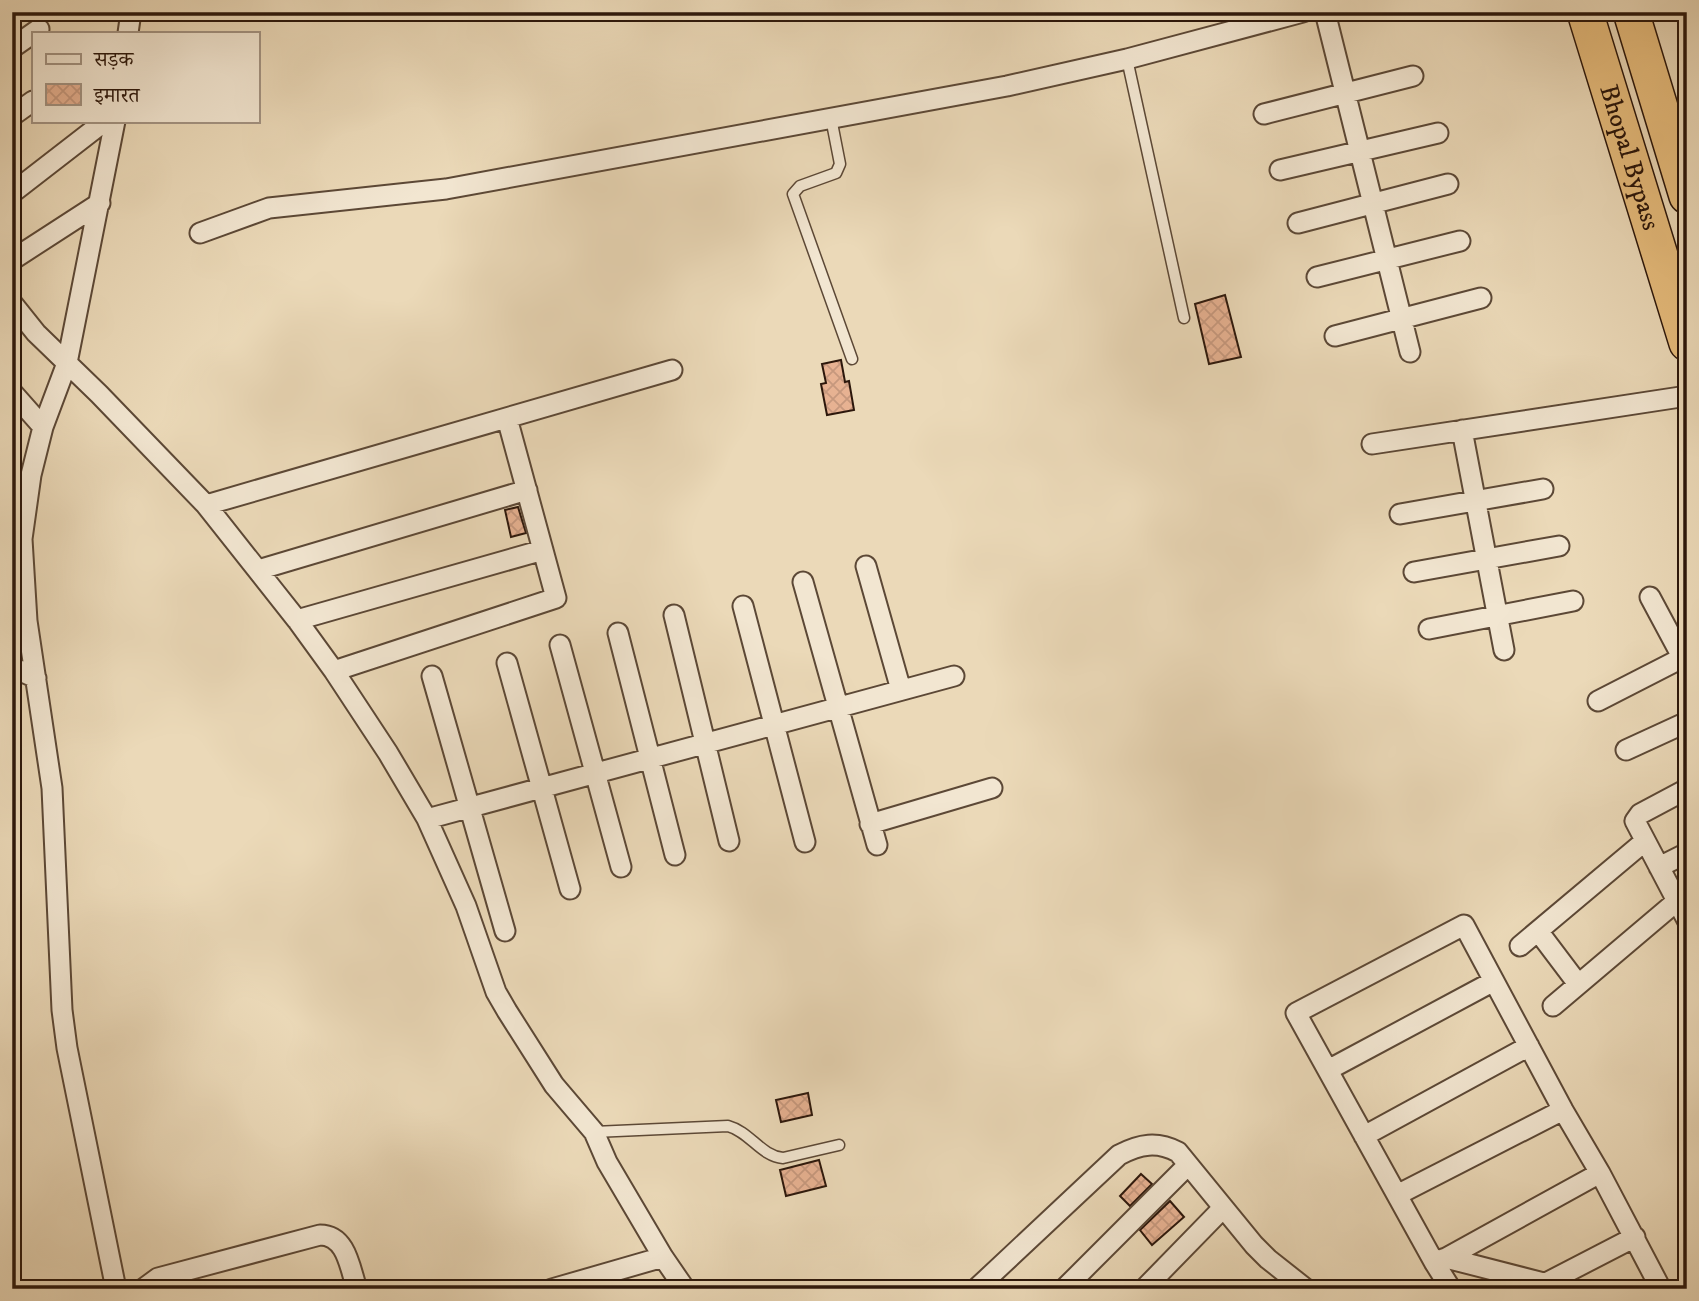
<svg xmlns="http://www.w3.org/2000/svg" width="1699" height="1301" font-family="'IM FELL DW Pica','Noto Serif Devanagari',serif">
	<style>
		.building { fill: url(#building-cross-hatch); stroke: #2c170b; stroke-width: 2 }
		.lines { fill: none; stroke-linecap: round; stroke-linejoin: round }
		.lane-casing { stroke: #5c4836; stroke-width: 13 }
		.street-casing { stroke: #5c4836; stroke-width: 23 }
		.highway-casing { stroke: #2c170b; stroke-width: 38 }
		.lane { stroke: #f2e6d1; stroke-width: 10 }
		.street { stroke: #f2e6d1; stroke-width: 19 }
		.highway { stroke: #e6bc7c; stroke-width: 35 }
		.labels { text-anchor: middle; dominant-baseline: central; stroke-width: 5; stroke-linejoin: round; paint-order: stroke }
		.street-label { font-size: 26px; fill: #2c170b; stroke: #f2e6d1 }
	</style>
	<defs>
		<pattern id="building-cross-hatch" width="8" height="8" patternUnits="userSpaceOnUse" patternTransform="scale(1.75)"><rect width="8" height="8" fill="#e7b292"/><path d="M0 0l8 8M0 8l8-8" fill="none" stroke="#c6987d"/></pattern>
	</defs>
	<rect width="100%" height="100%" fill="#ebd9b8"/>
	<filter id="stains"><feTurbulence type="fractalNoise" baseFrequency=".00286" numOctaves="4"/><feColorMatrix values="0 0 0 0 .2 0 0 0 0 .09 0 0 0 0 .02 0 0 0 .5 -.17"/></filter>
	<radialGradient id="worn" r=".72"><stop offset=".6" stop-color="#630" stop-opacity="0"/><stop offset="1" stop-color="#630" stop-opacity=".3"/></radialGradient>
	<path class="building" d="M1225,295l16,62 -32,7 -14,-60z
		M841,360l4,22 4,-1 5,29 -27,5 -6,-31 5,-1 -4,-19z
		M518,507l8,26 -15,4 -6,-27z
		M808,1093l4,22 -31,7 -5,-22z
		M819,1160l7,26 -40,10 -6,-26z
		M1141,1174l11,10 -22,22 -10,-10z
		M1170,1201l14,16 -32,28 -12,-15z"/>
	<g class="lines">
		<g class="lane-casing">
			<path id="lane" d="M1127,59l57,259
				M831,118l9,46 -4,9 -36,13 -7,8 59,165
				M594,1132l134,-6c22,6 33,30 55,32l56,-13"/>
		</g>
		<g class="street-casing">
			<path id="street" d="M1325,12l85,340
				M128,33l3,-21
				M12,48l27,-19
				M1264,114l149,-38
				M12,116l21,-15
				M115,121l-48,242 -24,64 -12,48 -9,64 5,82 25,167 10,222 5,38 49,241
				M1280,170l158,-37
				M12,193l93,-72
				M1298,223l150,-39
				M200,233l69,-25 177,-19 561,-103 120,-27 176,-47
				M12,260l88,-57
				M1317,277l143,-36
				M12,303l24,30 63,61 107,111 91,115 37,51 54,82 39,66 39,87 30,86 11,19 47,74 40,47 13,30 56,95 22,32
				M1335,336l146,-38
				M12,392l31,35
				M1462,430l42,220
				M1372,444l315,-48
				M206,505l466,-135
				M1400,514l143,-25
				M866,566l35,124
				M258,570l269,-80
				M1414,572l145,-26
				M803,582l74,263
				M1650,597l37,69
				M743,606l62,236
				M674,615l55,226
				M297,620l246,-70
				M1429,629l144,-28
				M618,633l57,222
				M560,645l61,222
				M507,663l63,226
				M12,667l24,11
				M334,671l222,-73 -49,-180
				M432,676l73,255
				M1598,701l84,-43
				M1626,750l61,-28
				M1687,789l-47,25 -5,7 52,99
				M427,819l527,-143
				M870,824l122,-36
				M1659,867l28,-14
				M1538,931l40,53
				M1520,946l125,-105
				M1553,1006l124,-105
				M1328,1070l166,-89
				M1364,1136l165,-90
				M1397,1195l166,-85
				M1446,1258l121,31
				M1434,1262l12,-4 154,-85
				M1546,1283l89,-46
				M143,1289l15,-11 162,-43c27,0 30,34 37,54
				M552,1289l111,-32
				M976,1289l143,-134c21,-11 38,-14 59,-3l76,93 14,14 38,30
				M1064,1289l124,-124
				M1144,1289l78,-80
				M1451,1289l-17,-27 -138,-249 168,-88 99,185 37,63 61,116"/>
		</g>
		<g class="highway-casing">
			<g id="highway">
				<path id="s1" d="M1585,12l102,331"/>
				<path d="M1631,12l56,184"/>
			</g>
		</g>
		<use href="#lane" class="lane"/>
		<use href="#street" class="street"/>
		<use href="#highway" class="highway"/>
	</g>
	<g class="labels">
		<g class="street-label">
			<text stroke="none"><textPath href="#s1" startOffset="152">Bhopal Bypass</textPath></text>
		</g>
	</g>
	<rect width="1699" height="1301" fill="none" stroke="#ebd9b8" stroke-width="42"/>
	<rect x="14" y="14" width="1671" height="1273" fill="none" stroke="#2c170b" stroke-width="3.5"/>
	<rect x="21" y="21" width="1657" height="1259" fill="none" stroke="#2c170b" stroke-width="2"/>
	<rect x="32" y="32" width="228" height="91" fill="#f2e6d1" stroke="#a39382" stroke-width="2"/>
	<rect x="46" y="54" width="35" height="10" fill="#f2e6d1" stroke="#a39382" stroke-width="2"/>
	<text x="94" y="66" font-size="21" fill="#2c170b">सड़क</text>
	<rect x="46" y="84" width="35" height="21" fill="url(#building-cross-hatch)" stroke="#a39382" stroke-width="2"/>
	<text x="94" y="102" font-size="21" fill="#2c170b">इमारत</text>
	<rect width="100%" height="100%" filter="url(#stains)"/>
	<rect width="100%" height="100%" fill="url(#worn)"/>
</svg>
